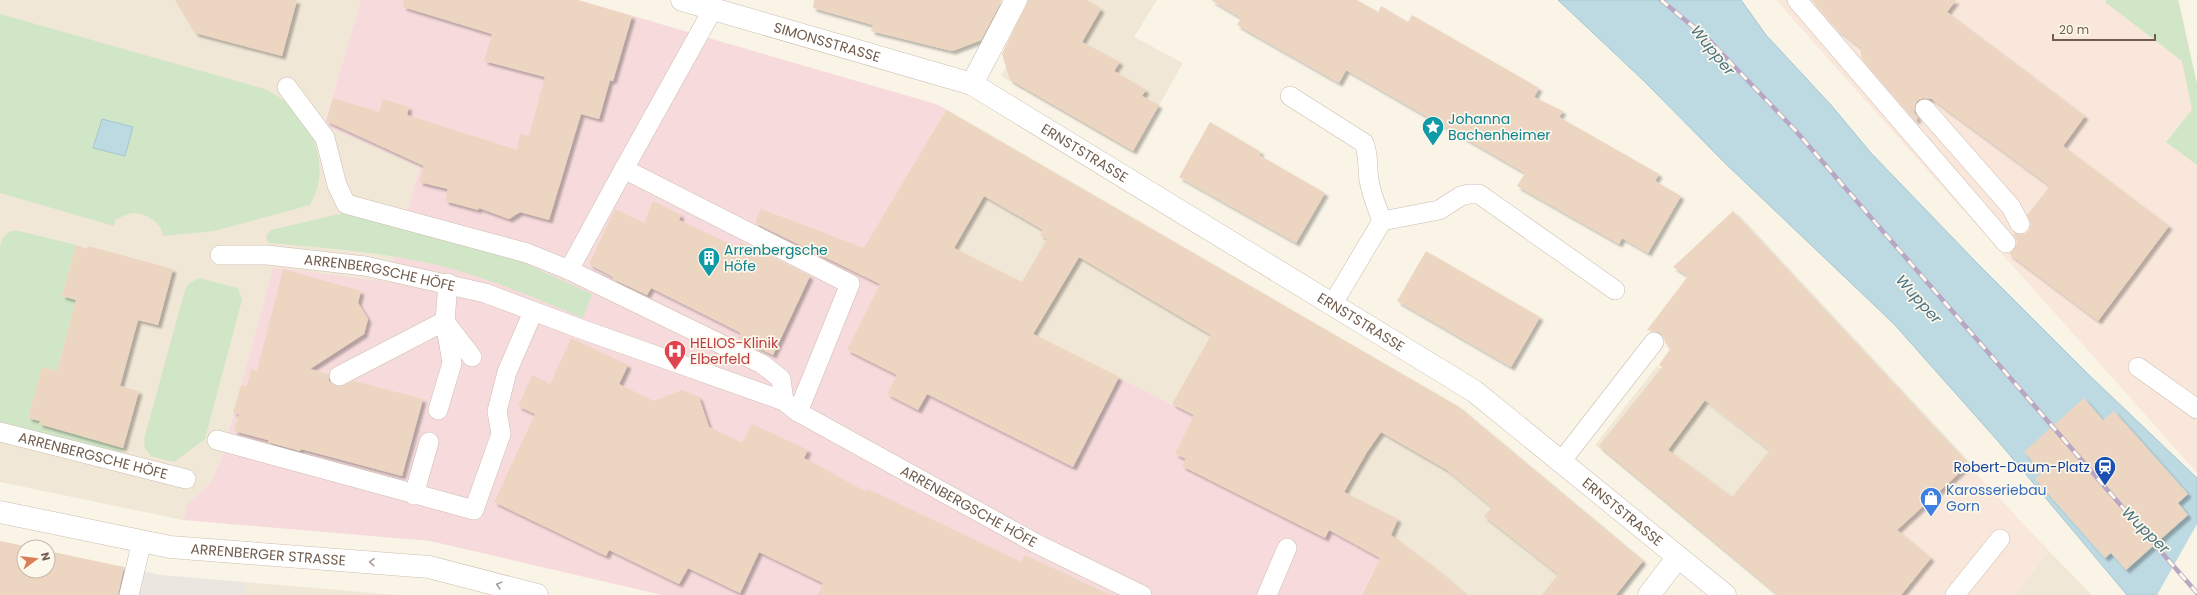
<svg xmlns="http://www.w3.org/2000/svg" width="2197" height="595" font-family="Poppins,sans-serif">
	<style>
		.residential { fill: #f1e7d6 }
		.commercial { fill: #f9e7db }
		.industrial { fill: #ebe6e0 }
		.medical { fill: #f7dbdc }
		.green { fill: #d1e6c6 }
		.water { fill: #bdd9e2; stroke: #a4c7d2 }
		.pier { fill: #faf4e7 }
		.building { fill: #edd6c1; fill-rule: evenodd; filter: url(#shadow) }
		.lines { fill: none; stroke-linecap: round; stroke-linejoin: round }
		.lane-casing { stroke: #cbbdae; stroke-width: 20 }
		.street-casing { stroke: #cbbdae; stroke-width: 23 }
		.lane { stroke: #fff; stroke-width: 19 }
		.street { stroke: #fff; stroke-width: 22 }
		.rail-casing { stroke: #b8a6c3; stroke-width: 4.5 }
		.rail { stroke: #fdf8ec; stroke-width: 3; stroke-dasharray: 9; stroke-linecap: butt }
		.oneway { stroke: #aa9e95 }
		.labels { text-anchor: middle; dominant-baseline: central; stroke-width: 3.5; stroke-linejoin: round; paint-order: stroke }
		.street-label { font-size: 14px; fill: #715d4e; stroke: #fdf8ec }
		.culture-label { font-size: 14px; fill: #0d838f; stroke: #fdf8ec; text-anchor: start }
		.health-label { font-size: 14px; fill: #be3a42; stroke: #fdf8ec; text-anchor: start }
		.transit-label { font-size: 14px; fill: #164399; stroke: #fdf8ec; text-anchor: end }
		.shop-label { font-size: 14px; fill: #366cbe; stroke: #fdf8ec; text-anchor: start }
		.water-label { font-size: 15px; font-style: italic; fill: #4a7482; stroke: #fdf8ec }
	</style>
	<defs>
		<filter id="shadow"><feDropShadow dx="3.5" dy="3.5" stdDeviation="1" flood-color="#0004"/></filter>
	</defs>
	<rect width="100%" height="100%" fill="#faf4e7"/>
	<path class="residential" d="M0,0h361l-37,124 96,43 -33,116 -114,-16 -52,193 -11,23 -22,21 -5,16 -183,-38z
		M1042,0h115l-23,37 49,26 -50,89 -132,-76z
		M946,109l512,297 188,156 -28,33h-257l38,-75 -535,-271z
		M1657,366l149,112 111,97 -16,20h-124l-182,-150z
		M2049,551l43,44h-78z
		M245,582l151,13h-152z"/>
	<path class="commercial" d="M1776,0h403l18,84v389z
		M1886,378l163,173 -35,44h-113l16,-20 -111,-97z"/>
	<path class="industrial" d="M56,553l106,22 83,7 -1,13h-199z"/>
	<path class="medical" d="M361,0h217l358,104 10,5 -81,140 534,271 -38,75h-699l-232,-54 -247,-21 5,-16 22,-21 11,-23 52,-193 114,15 33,-115 -96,-42z"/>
	<path class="green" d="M2106,0h72l19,84v81l-31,-23 26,-32 -10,-49 -77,-59z
		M0,14l265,75c7,4 15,8 21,13 24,17 40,57 31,86 -1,6 -5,12 -7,17l-96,26 -51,5c-1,-12 -16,-23 -28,-23 -7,0 -13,4 -19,6l-2,7 -114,-33z
		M343,213l168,44 81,37 -9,24c-48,-20 -96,-41 -146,-53 -55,-13 -112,-17 -168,-22 -4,-6 -3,-9 2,-13z
		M11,231h8l57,14 -14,51 14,4 -19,71 -15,-3 -14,50 12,3v3l83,24 -2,6 -121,-30v-178l3,-9z
		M199,278l39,10 4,12 -37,139 -31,23 -23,-6 -6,-7 -1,-10 41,-149 3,-6z"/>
	<path class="water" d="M1558,0h183l25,35 65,70 40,48 106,110 112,112 108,103v117h-70l-130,-155 -103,-116 -167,-159 -83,-84z
		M102,119l31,8 -8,29 -32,-8z"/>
	<path class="pier" d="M2197,524v71h-40z"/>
	<path class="building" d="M175,0h122l-15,56 -87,-23z
		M404,0h174l54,16 -19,65 -3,-1 -11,39 -18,-5 -32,106 -29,-8 -11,7 -30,-11 -1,2 -33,-9 3,-12 -29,-7 5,-16 -98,-45 7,-23 46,14 4,-13 26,8 -2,8 110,35 3,-16 9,2 16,-59 -61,-16 8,-27 -89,-27z
		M814,0h188l-21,40 -29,11 -81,-20 2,-6 -60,-17z
		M1028,0h59l14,9 -19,33 38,20 -6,9 32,19 -4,6 17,9 -26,46 -123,-71 -8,-26z
		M1211,0h146l21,12 3,-6 27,16 4,-7 127,73 -5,9 29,14 -4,6 100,57 -4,7 26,15 -33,57 -26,-15 -3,6 -102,-58 8,-13 -179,-103 -7,13 -102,-58 4,-7z
		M1812,0h144l-9,12 138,104 -22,30 106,80 -71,95 -89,-67 7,-8 1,-5 -4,-7h12l4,-4 2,-6 -4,-9 23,-29 -118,-87 -9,-1 -6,3 -2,5 -1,6 4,6 -2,3 -54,-62 -2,-12 -22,-17z
		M946,110l513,297 184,154 -27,34h-74l16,-21 -74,-58 8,-9 -45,-37 -66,-38 -14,20 -23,40 54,27 -7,16 49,37 26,23h-104l18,-37 -51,-28 -4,8 -143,-72 4,-7 -11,-5 19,-39 -22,-11 39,-69 -132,-78 -46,77 86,43 -46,90 -146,-73 -9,16 -31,-16 10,-19 -50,-25 33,-66 -125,-61 6,-14 103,39zM984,196l59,34 -3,5 7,4 -25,43 -68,-34z
		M1210,122l51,30 -2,3 66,38 -29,50 -117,-66z
		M653,201l28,14 -2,5 59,28 2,-5 6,2v-1l64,32 -37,79 -35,-17 3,-5 -90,-45 -4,7 -34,-16v-2l-24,-13 26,-55 29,14z
		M1733,211l236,253 -72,66 34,28 -30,37h-123l-179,-149 63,-79 -3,-2 12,-17 -6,-5 -1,-5 -4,-5 -13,-3 41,-54 -15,-9zM1705,400l65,50 -38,47 -64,-47z
		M76,245l11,4 1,-3 85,23 -15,56 -20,-5 -18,66 19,5 -16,57 -84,-24 1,-3 -12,-3 14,-51 15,4 19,-71 -14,-4z
		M1426,251l114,66 -29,50 -114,-66z
		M283,269l78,22 -3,12 10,16 -4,15 -54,35 19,5v7l9,6 16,-6 69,18 -21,77 -101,-27 -1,2 -32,-9v-2l-34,-9 5,-17 -6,-1 8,-28 6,1 4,-17 6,2z
		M571,338l57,27 -9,19 34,17 29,-11 17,7 10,30 33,16 10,-19 56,26 -4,8 62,34 2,-3 153,73 4,-7 85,40h-292l5,-12 -64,-31 -19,41 -52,-25 -9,16 -70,-34 -3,6 -112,-54 41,-88 -17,-8 14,-31 18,9z
		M2084,398l19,22 11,-9 74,83 -10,9 10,12 -62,55 -15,-17 -6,5 -70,-79 7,-7 -18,-20z
		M0,541l30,6h-6v24h24v-20l76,16 -6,28h-118z"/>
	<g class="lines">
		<g class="lane-casing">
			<g id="lane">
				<path d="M1797,0l209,243"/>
				<path d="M713,9l-89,160 226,115 -52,128"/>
				<path id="s1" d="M287,87l38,51 12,47 9,19 181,49 42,17 193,94 19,15 3,22 14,11 239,132 105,51"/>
				<path d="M1290,96l74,47c5,11 3,25 5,37 2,14 8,27 13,41"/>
				<path d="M1925,109l86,98 9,17"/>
				<path id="s2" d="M220,255h47l98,11 120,27 96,36 203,72"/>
				<path d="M569,270l55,-101"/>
				<path d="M1332,305l50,-84 57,-11 22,-14 8,-2h10l136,96"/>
				<path d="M446,323l26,34"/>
				<path d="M2138,367l59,42"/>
				<path d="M339,376l106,-55 3,-38"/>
				<path d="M438,410l14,-47 -7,-42"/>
				<path id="s3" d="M0,432l186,47"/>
				<path d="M217,440l257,70 27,-76 -4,-23 10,-39 26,-60"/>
				<path d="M1560,463l94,-121"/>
				<path d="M414,495l15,-53"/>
				<path d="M129,595l13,-54"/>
				<path d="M1267,595l20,-47"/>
				<path d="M1955,595l45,-56"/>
			</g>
		</g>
		<g class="street-casing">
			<g id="street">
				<path id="s4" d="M682,0l290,84 502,307 251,204"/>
				<path d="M972,84l44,-84"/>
				<path id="s5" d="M0,512l170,35 259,20 108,28"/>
				<path d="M1649,595l29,-38"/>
			</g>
		</g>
		<use href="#lane" class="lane"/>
		<use href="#street" class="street"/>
		<g class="rail-casing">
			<path id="rail" d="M1661,0l47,39 87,91 402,463"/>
		</g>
		<use href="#rail" class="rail"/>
	</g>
	<defs><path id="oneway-chevron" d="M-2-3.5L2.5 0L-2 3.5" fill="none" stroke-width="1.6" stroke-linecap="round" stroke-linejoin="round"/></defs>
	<g class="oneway">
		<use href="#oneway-chevron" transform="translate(372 562) rotate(-176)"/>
		<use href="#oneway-chevron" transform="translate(499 585) rotate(-165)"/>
	</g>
	<defs>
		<g id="sight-pin" transform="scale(1.15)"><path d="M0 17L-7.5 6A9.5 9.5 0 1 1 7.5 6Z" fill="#0f9aa8" stroke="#fdf8ec"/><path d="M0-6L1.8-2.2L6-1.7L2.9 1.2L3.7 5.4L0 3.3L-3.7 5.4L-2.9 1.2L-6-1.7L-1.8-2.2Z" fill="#fff"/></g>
		<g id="building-pin" transform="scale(1.15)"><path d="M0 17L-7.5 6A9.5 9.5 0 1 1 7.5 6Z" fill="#0f9aa8" stroke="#fdf8ec"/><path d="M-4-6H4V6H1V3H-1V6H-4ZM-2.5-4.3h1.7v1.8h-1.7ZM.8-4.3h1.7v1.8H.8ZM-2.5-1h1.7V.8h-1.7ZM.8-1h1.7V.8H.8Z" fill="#fff"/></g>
		<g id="hospital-pin" transform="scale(1.15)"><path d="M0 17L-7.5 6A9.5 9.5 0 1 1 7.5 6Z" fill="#e0444e" stroke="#fdf8ec"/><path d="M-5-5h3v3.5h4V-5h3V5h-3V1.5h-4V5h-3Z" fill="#fff"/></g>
		<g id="station-pin" transform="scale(1.15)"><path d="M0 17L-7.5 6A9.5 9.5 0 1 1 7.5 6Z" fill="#1a4fb4" stroke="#fdf8ec"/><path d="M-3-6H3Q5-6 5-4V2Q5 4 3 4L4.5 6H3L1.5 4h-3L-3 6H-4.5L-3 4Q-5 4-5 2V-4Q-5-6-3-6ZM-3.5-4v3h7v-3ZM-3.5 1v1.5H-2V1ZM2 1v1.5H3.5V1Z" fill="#fff"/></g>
		<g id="shop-pin" transform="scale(1.15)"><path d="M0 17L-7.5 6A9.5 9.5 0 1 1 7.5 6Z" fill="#3f7fe0" stroke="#fdf8ec"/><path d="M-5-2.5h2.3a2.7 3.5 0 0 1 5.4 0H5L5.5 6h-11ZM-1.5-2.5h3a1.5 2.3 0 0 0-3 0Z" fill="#fff"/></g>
	</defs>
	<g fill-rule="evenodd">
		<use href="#sight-pin" x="1433" y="127"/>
		<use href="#building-pin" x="709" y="258"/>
		<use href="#hospital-pin" x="675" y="351"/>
		<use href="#station-pin" x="2105" y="467"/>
		<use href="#shop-pin" x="1931" y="498"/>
	</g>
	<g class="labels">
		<g class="street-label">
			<text stroke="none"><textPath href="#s4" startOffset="151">SIMONSSTRASSE</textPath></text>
			<text stroke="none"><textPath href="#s4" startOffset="434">ERNSTSTRASSE</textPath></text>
			<text stroke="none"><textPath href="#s2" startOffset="161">ARRENBERGSCHE HÖFE</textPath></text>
			<text stroke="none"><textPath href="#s4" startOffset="758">ERNSTSTRASSE</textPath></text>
			<text stroke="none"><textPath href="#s3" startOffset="96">ARRENBERGSCHE HÖFE</textPath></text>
			<text stroke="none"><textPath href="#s1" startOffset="840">ARRENBERGSCHE HÖFE</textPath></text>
			<text stroke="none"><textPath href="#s4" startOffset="1082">ERNSTSTRASSE</textPath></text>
			<text stroke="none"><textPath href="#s5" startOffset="272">ARRENBERGER STRASSE</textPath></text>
		</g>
		<g class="culture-label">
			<text x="1448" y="119">Johanna<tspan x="1448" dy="16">Bachenheimer</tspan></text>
			<text x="724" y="250">Arrenbergsche<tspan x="724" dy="16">Höfe</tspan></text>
		</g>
		<g class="health-label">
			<text x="690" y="343">HELIOS-Klinik<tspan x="690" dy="16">Elberfeld</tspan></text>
		</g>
		<g class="transit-label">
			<text x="2090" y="467">Robert-Daum-Platz</text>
		</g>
		<g class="shop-label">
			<text x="1946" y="490">Karosseriebau<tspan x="1946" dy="16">Gorn</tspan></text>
		</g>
		<g class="water-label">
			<text transform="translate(1713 50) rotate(51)">Wupper</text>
			<text transform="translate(1919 299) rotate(48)">Wupper</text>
			<text transform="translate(2146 530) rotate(44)">Wupper</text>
		</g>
	</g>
	<g transform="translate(36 559) rotate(75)"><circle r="19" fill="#fdf8ec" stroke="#c5baad"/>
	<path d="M0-3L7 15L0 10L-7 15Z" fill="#d87f58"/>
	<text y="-6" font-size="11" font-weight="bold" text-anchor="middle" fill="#715d4e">N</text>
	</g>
	<path d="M2053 34v6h102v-6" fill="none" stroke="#715d4e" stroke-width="2"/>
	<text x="2059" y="34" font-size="12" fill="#715d4e" stroke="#fdf8ec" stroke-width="3" paint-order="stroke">20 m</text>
</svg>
